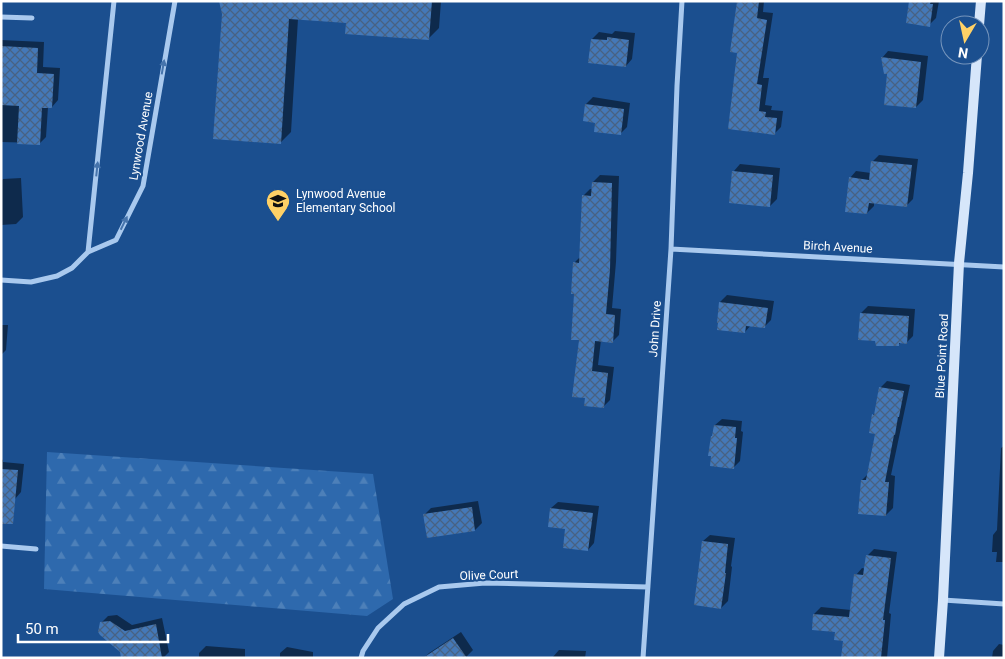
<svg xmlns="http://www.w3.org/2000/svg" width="1005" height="659" font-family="Roboto,sans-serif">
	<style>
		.forest { fill: url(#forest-firs) }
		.shadow { fill: #0007 }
		.building { fill: url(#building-cross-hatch) }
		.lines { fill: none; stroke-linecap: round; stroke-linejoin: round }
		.street { stroke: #a9c9ee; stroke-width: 5 }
		.secondary { stroke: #d6e6fa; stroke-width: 10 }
		.oneway { fill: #4674ac }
		.labels { text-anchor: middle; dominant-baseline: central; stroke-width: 4; stroke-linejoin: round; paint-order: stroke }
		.street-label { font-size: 12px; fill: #fff; stroke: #1b4f8f }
		.poi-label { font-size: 12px; fill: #fff; stroke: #1b4f8f; text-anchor: start }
	</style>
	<defs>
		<pattern id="forest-firs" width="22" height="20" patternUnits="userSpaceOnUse" patternTransform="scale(1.25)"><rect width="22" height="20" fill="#2e69ad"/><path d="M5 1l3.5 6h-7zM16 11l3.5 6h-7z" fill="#4d80b9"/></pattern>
		<pattern id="building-cross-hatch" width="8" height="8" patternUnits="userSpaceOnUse" patternTransform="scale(1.25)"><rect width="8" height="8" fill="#4478b7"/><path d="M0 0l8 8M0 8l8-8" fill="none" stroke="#486282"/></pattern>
	</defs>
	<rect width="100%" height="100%" fill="#1b4f8f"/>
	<path class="forest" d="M47,452l326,22 20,125 -26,17 -323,-27z"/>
	<path class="shadow" d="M221,1h220l-2,27 -10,10 -82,-16 -49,-3 -7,113 -11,11 -57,-129z
		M738,1h26l-1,11 10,1 -10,65h6l-4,27 7,1 -1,4 12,1 -2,16 -7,7 -44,-6 8,-76z
		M910,1h29l-3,17 -7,7z
		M615,31l20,2 -3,26 -6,7 -34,-27 7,-7 13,2z
		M1,40l43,2 -1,25 17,1 -2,32 -6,7h-4l-2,30 -6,6 -39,-1z
		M888,51l40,5 -5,44 -7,7 -28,-34 -6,-15z
		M593,97l37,6 -3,24 -7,7 -24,-12 -12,-2 2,-16z
		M879,155l39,4 -5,40 -7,7 -32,-4v4l-7,7 -17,-35 6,-7 15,2 1,-11z
		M740,164l40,4 -3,31 -7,7 -36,-35z
		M600,175l19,1 -3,86 -4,46 9,1 -2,26 -6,6 -12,-1 -3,25 16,2 -4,33 -7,7 -17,-10 -10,-104 -1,-31 6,-6 2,-60 7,-7h3v-7z
		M21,178l2,39 -7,7 -15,1v-44l2,-2z
		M727,295l47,6 -3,19 -6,6 -14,-1 -6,7 -27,-10 2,-20z
		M868,306l47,3 -2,27 -6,6h-6l-3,3 -37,-32z
		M1,325h7l-2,25 -5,5z
		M887,381l23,4 -19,90 4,1 -2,32 -7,7 -24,-35 6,-6 8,-41 -3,-18 3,-3 4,-24z
		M722,419l20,2 -1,10 2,1 -3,29 -7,7 -18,-43z
		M1004,446v116h-8l1,-10h-5l1,-17 4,-5 4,-82z
		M1,459l2,1v2l21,2 -3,28 -6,7 -14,-2z
		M478,501l4,22 -7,7 -47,7 -4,-22 7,-7z
		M558,502l41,4 -5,37 -6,7 -21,-22 -16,-20z
		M710,535l25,3 -4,28 1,1 -4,34 -7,7 -18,-67z
		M874,549l23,3 -8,61 2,1 -4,44h-44l1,-19 -8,-8 -22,-17 7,-7 30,3 5,-35 6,-7 4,1 1,-13z
		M117,615l15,10 30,-7 7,34 -6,6h-41l-1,-6 -20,-29 7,-7z
		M461,632l12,18 -7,7 -42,1 5,-5z
		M999,644l5,1v13h-12l1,-7z
		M206,646l39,3v9h-46v-5z
		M287,647l26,5v6h-33v-5z
		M559,650l27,1 -1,7h-33z"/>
	<path class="building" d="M219,1h213l-3,39 -84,-6 1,-11 -57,-4 -8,125 -68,-5 9,-125z
		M737,1h22l-2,17 10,2 -10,64 5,1 -3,26 7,1 -1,5 12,1 -2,17 -47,-6 9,-76 -7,-1z
		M909,1h22l-1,3h3l-3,23 -24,-4z
		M607,37l22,3 -3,27 -38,-4 3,-24 16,1z
		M1,46l37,2 -1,25 17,1 -2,34h-10l-2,37 -23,-1 2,-38 -18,-1z
		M881,57l40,5 -5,46 -32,-3 3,-31h-3z
		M585,104l39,5 -3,26 -27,-3 1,-9 -12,-2z
		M871,161l41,4 -5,42 -38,-4 -2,11 -22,-2 4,-35 20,3z
		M732,171l41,4 -3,32 -41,-4z
		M592,182l20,1 -2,87 -4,44 9,1 -2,28 -18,-2 -3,30 16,2 -4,35 -20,-2 1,-8 -13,-1 7,-57h-8l3,-46h-3l2,-32 6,1 3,-68 9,1z
		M719,302l49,6 -3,20 -19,-2 -1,7 -28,-3 1,-7h-1z
		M860,313l49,3 -2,28 -8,-1v3h-23l-1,-5 -17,-1z
		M879,387l25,4 -5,26h-1l-3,18h-1l-9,47h4l-3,34 -28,-2 3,-34h5l9,-46 -6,-1 3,-19 2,1z
		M714,425l22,2 -1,11h2l-3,31 -24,-3 1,-10h-3l3,-20h1z
		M1,469l17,1 -5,54h-12z
		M472,507l3,24 -48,7 -4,-24z
		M550,508l43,5 -5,38 -25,-3 2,-19 -17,-2z
		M702,541l26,3 -3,29h1l-5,36 -27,-4z
		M866,555l25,3 -8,62h2l-4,38h-40l2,-17 -9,-1 1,-8 -23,-2 1,-16 36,3 5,-43 9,1z
		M110,621l15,10 31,-7 6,34h-41l-1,-6 -20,-17 -2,-3 2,-10z
		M453,638l14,20h-44z"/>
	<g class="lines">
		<path class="street" d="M1,17l31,1
			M671,249l333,18
			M88,252l26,-251
			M1,280l30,2 26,-6 15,-8 16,-16 28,-12 27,-54 32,-185
			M1,546l35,3
			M943,600l61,4
			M361,658l2,-7 15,-23 26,-24 35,-17 46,-4 163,4
			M643,658l28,-409 6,-163 5,-85"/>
		<path class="secondary" d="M979,25l2,-24
			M939,658l4,-58 16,-337 9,-90 9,-118"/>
	</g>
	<defs><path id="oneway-solid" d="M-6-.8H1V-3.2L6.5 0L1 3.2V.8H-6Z" transform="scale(1.25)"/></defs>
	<g class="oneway">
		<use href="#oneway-solid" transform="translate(163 67) rotate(-80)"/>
		<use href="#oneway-solid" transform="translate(97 169) rotate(-84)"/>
		<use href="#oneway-solid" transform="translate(124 223) rotate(-64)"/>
	</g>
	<defs>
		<g id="school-pin" transform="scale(1.25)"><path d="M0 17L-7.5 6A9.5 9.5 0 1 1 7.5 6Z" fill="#ffd166" stroke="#1b4f8f"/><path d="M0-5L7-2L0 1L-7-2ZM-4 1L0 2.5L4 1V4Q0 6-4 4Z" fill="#111"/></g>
	</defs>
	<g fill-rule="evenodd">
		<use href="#school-pin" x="278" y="201"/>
	</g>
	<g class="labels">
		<g class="street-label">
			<text transform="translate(141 136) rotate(-80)">Lynwood Avenue</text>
			<text transform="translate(838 247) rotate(3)">Birch Avenue</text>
			<text transform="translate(655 329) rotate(-86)">John Drive</text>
			<text transform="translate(942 356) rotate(-87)">Blue Point Road</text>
			<text transform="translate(489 575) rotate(-2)">Olive Court</text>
		</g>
		<g class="poi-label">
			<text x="296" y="194">Lynwood Avenue<tspan x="296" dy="14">Elementary School</tspan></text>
		</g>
	</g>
	<rect width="1005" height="659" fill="none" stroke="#ffffff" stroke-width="5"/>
	<g transform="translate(965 40) rotate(189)"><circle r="24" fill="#1b4f8f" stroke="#7695bc"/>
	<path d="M0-4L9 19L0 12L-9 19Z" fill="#ffd166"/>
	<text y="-8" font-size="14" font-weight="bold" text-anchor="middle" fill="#ffffff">N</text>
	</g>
	<path d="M18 634v8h150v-8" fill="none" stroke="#ffffff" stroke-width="2.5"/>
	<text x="25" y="634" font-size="15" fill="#ffffff" stroke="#1b4f8f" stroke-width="4" paint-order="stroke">50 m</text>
</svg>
